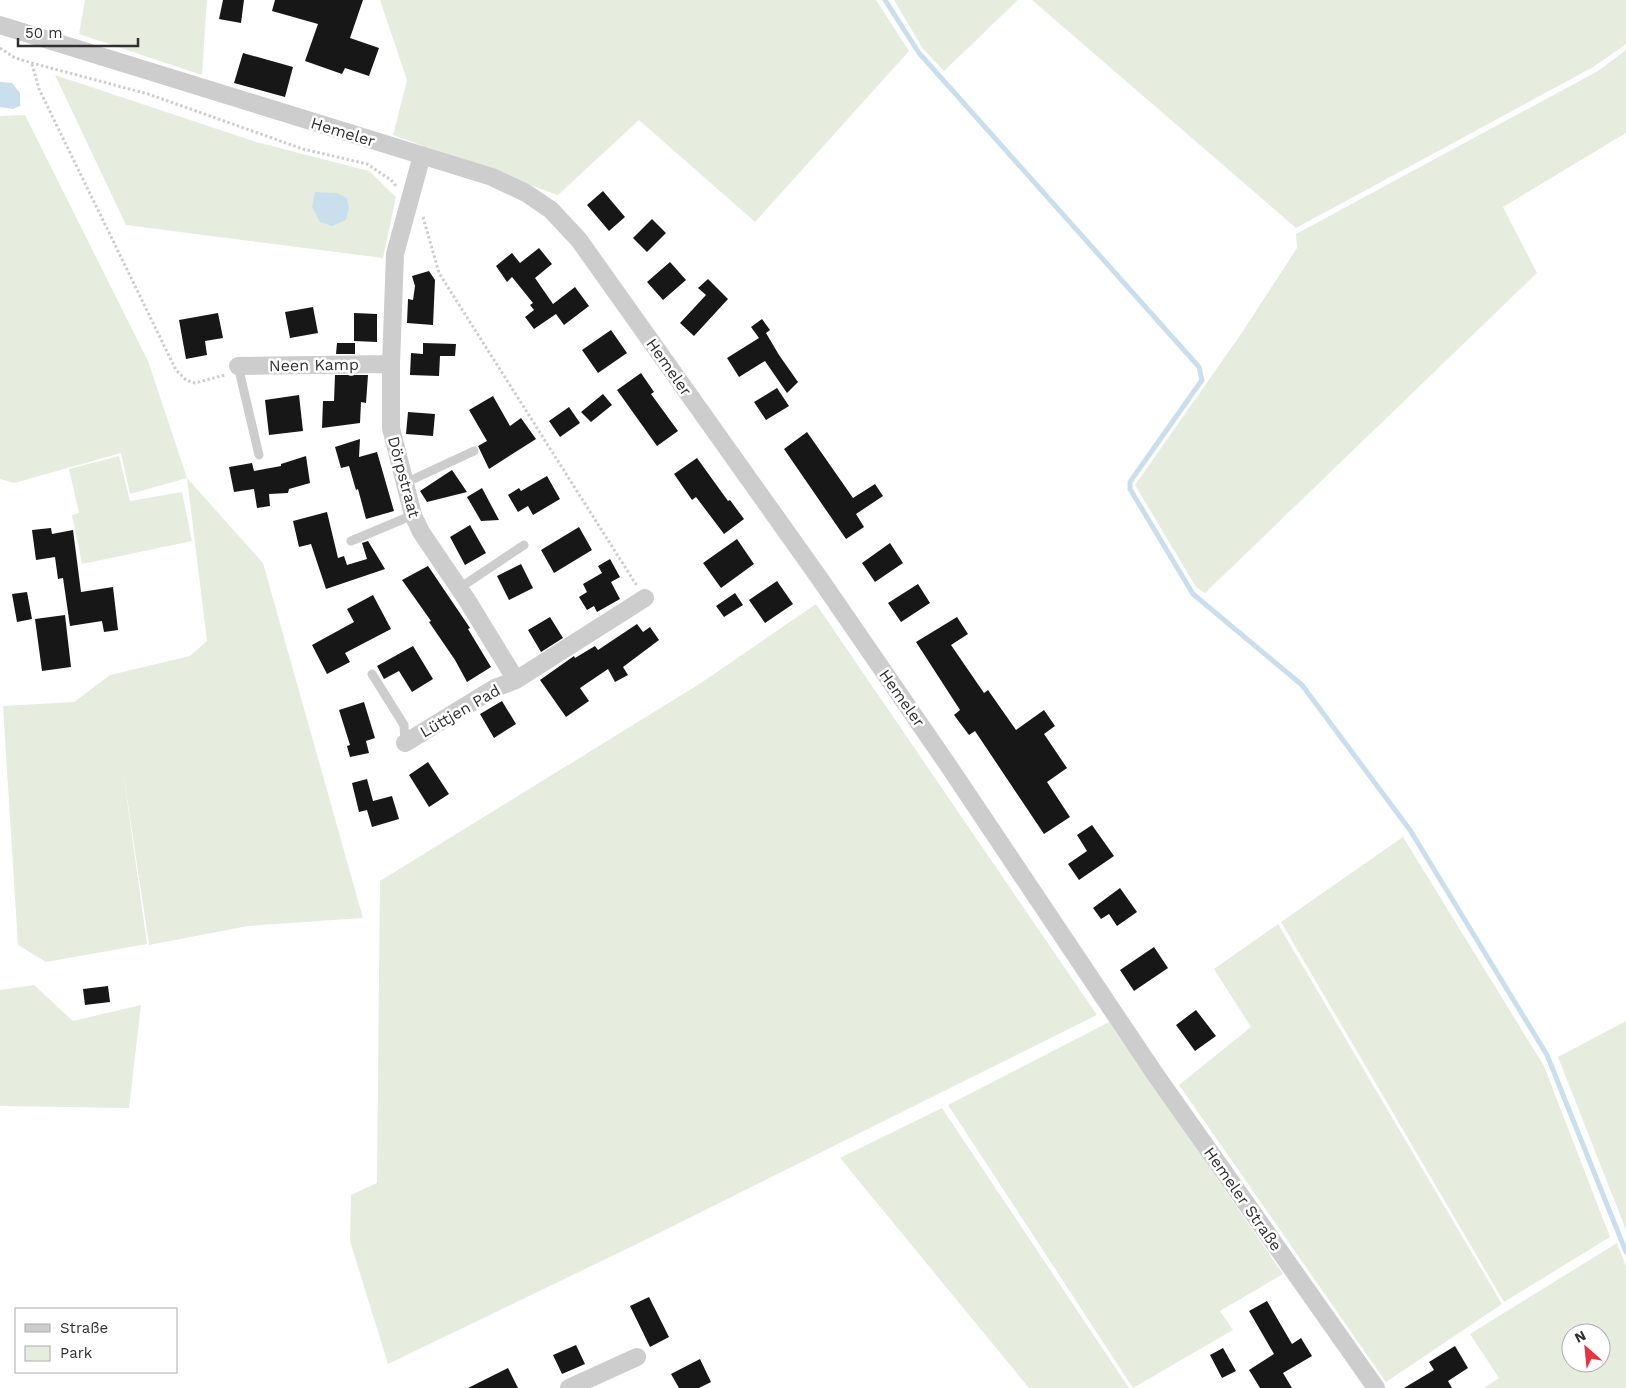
<svg xmlns="http://www.w3.org/2000/svg" width="1626" height="1388" font-family="'Work Sans',sans-serif">
	<style>
		.green { fill: #e6edde; fill-rule: evenodd }
		.water { fill: #cadfed }
		.lines { fill: none; stroke-linecap: round; stroke-linejoin: round }
		.stream { stroke: #cadfed; stroke-width: 5 }
		.building { fill: #171717 }
		.path { stroke: #cdcdcd; stroke-width: 3; stroke-dasharray: 2.5 2.5; stroke-linecap: butt }
		.service { stroke: #cdcdcd; stroke-width: 9 }
		.minor { stroke: #cdcdcd; stroke-width: 18 }
		.labels { text-anchor: middle; dominant-baseline: central; stroke-width: 5; stroke-linejoin: round; paint-order: stroke }
		.street-label { font-size: 16px; fill: #303030; stroke: #fff }
	</style>
	<rect width="100%" height="100%" fill="#fff"/>
	<path class="green" d="M85,0h122l-5,75 -123,-41z
		M380,0h496l33,51 -154,171 -116,-102 -81,75 -165,-60 14,-55z
		M894,0h124l-74,71 -21,-22z
		M1032,0h594v44l-31,22 -299,162z
		M1626,50v83l-123,74 34,66 -332,320 -9,-6 -61,-102 106,-151 56,-86 -1,-14 302,-163z
		M55,75l201,67 113,29 27,26 -13,61 -257,-33z
		M25,115l123,246 39,117 76,85 100,355 -115,8 -99,19 -27,-181 25,180 -101,18 -28,-17 -15,-239 71,-4 36,-27 80,-19 17,-15 -20,-163 -57,16 -9,-41 -107,30 -14,-4v-363z
		M119,456l11,45 52,-9 10,49 -110,23 -10,-49 7,-2 -10,-44z
		M816,604l281,411 -458,228 -251,121 -38,-123 1,-46 26,-12 3,-302 321,-198z
		M1403,837l141,229 66,171 -106,65 -223,-380z
		M1278,924l224,380 -116,78 -207,-297 72,-58 -37,-58z
		M34,985l39,36 68,-16 -12,103 -129,-2v-116z
		M1626,1021v209l-68,-173z
		M1109,1022l174,252 -63,37 13,19 -100,58 -185,-283z
		M942,1108l187,280h-100l-189,-230z
		M1617,1243l9,23v122h-142l15,-10 -29,-44zM1571,1333h30v30h-30z"/>
	<path class="water" d="M0,82l12,1 8,10v13l-7,3 -13,-2z
		M315,192l22,1 10,5 2,9 -3,13 -14,6 -12,-4 -8,-15z"/>
	<g class="lines">
		<path class="stream" d="M885,0l34,53 280,314 3,13 -72,102v7l63,105 109,91 108,145 137,225 79,197"/>
	</g>
	<path class="building" d="M223,0h21l-3,23 -22,-4z
		M275,0h88l-13,38 29,10 -10,28 -24,-8 -3,6 -37,-13 13,-37 -46,-13z
		M243,53l50,14 -8,30 -51,-14z
		M603,191l22,26 -16,14 -22,-26z
		M652,219l14,14 -19,19 -14,-14z
		M539,248l13,16 -17,14 18,26 22,-17 14,19 -25,19 -8,-11 -22,15 -9,-12 9,-7 -4,-5 3,-2 -21,-26 -5,5 -11,-16 16,-13 8,10z
		M670,262l16,18 -23,20 -16,-18z
		M429,271l6,9 -2,45 -26,-2 1,-24 5,1 2,-14 -3,-10z
		M708,279l20,20 -34,37 -14,-13 26,-28 -8,-7z
		M313,307l5,26 -28,5 -5,-26z
		M218,313l5,25 -18,3 2,14 -21,4 -7,-39z
		M354,313l23,1v28l-23,-1z
		M762,319l8,11 -4,3 13,22 19,27 -11,11 -22,-32 -26,16 -12,-19 32,-20 -8,-11z
		M611,330l16,23 -29,20 -16,-23z
		M337,343h18v11h-19z
		M423,343l33,1 -1,12h-15l-1,20 -29,-1 1,-22 12,1z
		M641,373l13,19 -3,2 27,37 -21,15 -40,-56z
		M335,375h33l-2,28 -5,-1 -1,21 -38,5 1,-27h11z
		M777,388l12,18 -23,14 -12,-18z
		M603,394l9,11 -21,17 -10,-10z
		M299,395l4,36 -34,4 -4,-35z
		M493,396l17,30 11,-8 15,21 -47,30 -11,-23 9,-5 -18,-31z
		M569,407l11,16 -20,14 -11,-16z
		M408,412l27,2 -2,22 -27,-2z
		M807,432l46,66 22,-14 8,12 -27,18 8,13 -18,12 -62,-90z
		M360,439l-1,18 18,-5 17,59 -28,8 -8,-30 -2,1 -7,-24 -8,2 -6,-21z
		M306,456l4,27 -21,6 -1,4 -19,1 1,12 -13,2 -3,-19 -20,3 -5,-25 23,-4 2,8 27,-5v-2z
		M697,458l31,43 2,-1 14,19 -20,15 -28,-37 -4,3 -18,-26z
		M452,470l15,22 -40,10 -7,-11z
		M547,476l13,23 -27,16 -5,-9 -10,6 -10,-17 11,-7 2,3z
		M482,488l17,32 -18,1 -14,-24z
		M327,512l11,46 6,-2 3,9 20,-6 -5,-16 6,-2 17,28 -59,20 -15,-45 -12,3 -6,-26z
		M470,525l16,28 -21,12 -15,-28z
		M579,527l13,23 -38,23 -13,-23z
		M51,528l1,6 21,-4 8,62 32,-5 5,43 -14,2 -2,-11 -32,5 -7,-48 -5,1 -3,-22 -19,3 -4,-30z
		M737,539l17,25 -33,24 -18,-25z
		M890,543l13,20 -28,19 -13,-19z
		M610,559l10,18 -9,5 9,17 -23,13 -3,-6 -7,4 -8,-13 8,-5 -4,-8 19,-11 -4,-7z
		M521,564l12,24 -24,12 -12,-24z
		M428,566l42,62 -2,1 23,38 -24,15 -12,-22 -26,-38 2,-1 -29,-41z
		M777,581l16,23 -28,19 -16,-23z
		M918,584l12,19 -29,19 -13,-19z
		M27,592l5,27 -15,3 -5,-28z
		M735,593l8,12 -19,12 -8,-11z
		M373,595l18,34 -46,24 5,9 -23,12 -15,-29 42,-23 -7,-13z
		M65,615l6,52 -29,4 -7,-52z
		M550,617l13,21 -22,14 -13,-22z
		M957,617l11,17 -17,11 33,48 4,-3 28,40 28,-20 11,16 -11,8 23,34 -20,14 23,35 -26,17 -69,-103 -6,4 -15,-20 6,-5 -44,-68z
		M637,624l6,8 7,-5 9,13 -36,27 5,8 -13,7 -7,-13 -28,19 9,13 -23,16 -26,-37 34,-24 1,2 20,-12 3,4z
		M413,646l20,33 -21,13 -13,-21 -15,8 -7,-13z
		M502,701l14,23 -22,14 -14,-24z
		M364,702l11,36 -9,3 3,12 -19,4 -3,-11 3,-1 -11,-35z
		M428,762l21,32 -20,13 -20,-32z
		M367,779l6,22 19,-5 7,23 -27,8 -5,-17 -8,2 -7,-29z
		M1092,825l22,31 -35,24 -11,-16 19,-13 -10,-16z
		M1120,888l17,24 -20,14 -8,-12 -8,5 -8,-11z
		M1154,947l14,21 -34,23 -14,-21z
		M108,986l2,16 -25,3 -2,-16z
		M1196,1010l20,26 -21,15 -19,-26z
		M649,1297l20,40 -19,10 -20,-41z
		M1267,1301l25,43 9,-6 11,18 -29,17 9,15h-32l-11,-18 25,-16 -25,-43z
		M576,1345l9,19 -23,10 -9,-19z
		M1455,1346l13,22 -20,13 4,7h-48l30,-18 -5,-8z
		M1223,1348l13,23 -14,7 -12,-23z
		M700,1359l11,23 -12,6h-20l-8,-14z
		M508,1368l10,20h-50z"/>
	<g class="lines">
		<path class="path" d="M0,48l15,10 17,5 116,31 155,55 64,15 24,16 6,7
			M32,64l7,25 137,281 10,10 9,3 30,-8
			M423,217l16,56 198,313"/>
		<path class="service" d="M238,366l21,89
			M405,483l69,-32
			M351,541l62,-26
			M458,589l66,-44
			M372,674l32,51 1,18"/>
		<path class="minor" d="M0,25l492,152 34,16 25,17 28,30 241,339 128,186 207,309 221,314
			M422,155l-27,99 -4,110v64l22,87 8,17 46,68 49,80
			M238,366l153,-2
			M405,743l90,-55 21,-8 129,-82
			M569,1388l68,-31"/>
	</g>
	<g class="labels">
		<g class="street-label">
			<text transform="translate(343 132) rotate(17)">Hemeler</text>
			<text transform="translate(314 365) rotate(-1)">Neen Kamp</text>
			<text transform="translate(669 367) rotate(55)">Hemeler</text>
			<text transform="translate(404 477) rotate(75)">Dörpstraat</text>
			<text transform="translate(902 698) rotate(55)">Hemeler</text>
			<text transform="translate(460 711) rotate(-30)">Lüttjen Pad</text>
			<text transform="translate(1243 1199) rotate(55)">Hemeler Straße</text>
		</g>
	</g>
	<rect x="15" y="1308" width="162" height="65" fill="#ffffff" stroke="#acacac"/>
	<rect x="25" y="1324" width="25" height="8" fill="#cdcdcd" stroke="#acacac"/>
	<text x="60" y="1333" font-size="15" fill="#303030">Straße</text>
	<rect x="25" y="1346" width="25" height="15" fill="#e6edde" stroke="#acacac"/>
	<text x="60" y="1358" font-size="15" fill="#303030">Park</text>
	<g transform="translate(1586 1348) rotate(333)"><circle r="24" fill="#ffffff" stroke="#acacac"/>
	<path d="M0-4L9 19L0 12L-9 19Z" fill="#e7323f"/>
	<text y="-8" font-size="14" font-weight="bold" text-anchor="middle" fill="#303030">N</text>
	</g>
	<path d="M18 38v8h120v-8" fill="none" stroke="#303030" stroke-width="2.5"/>
	<text x="25" y="38" font-size="15" fill="#303030" stroke="#ffffff" stroke-width="4" paint-order="stroke">50 m</text>
</svg>
